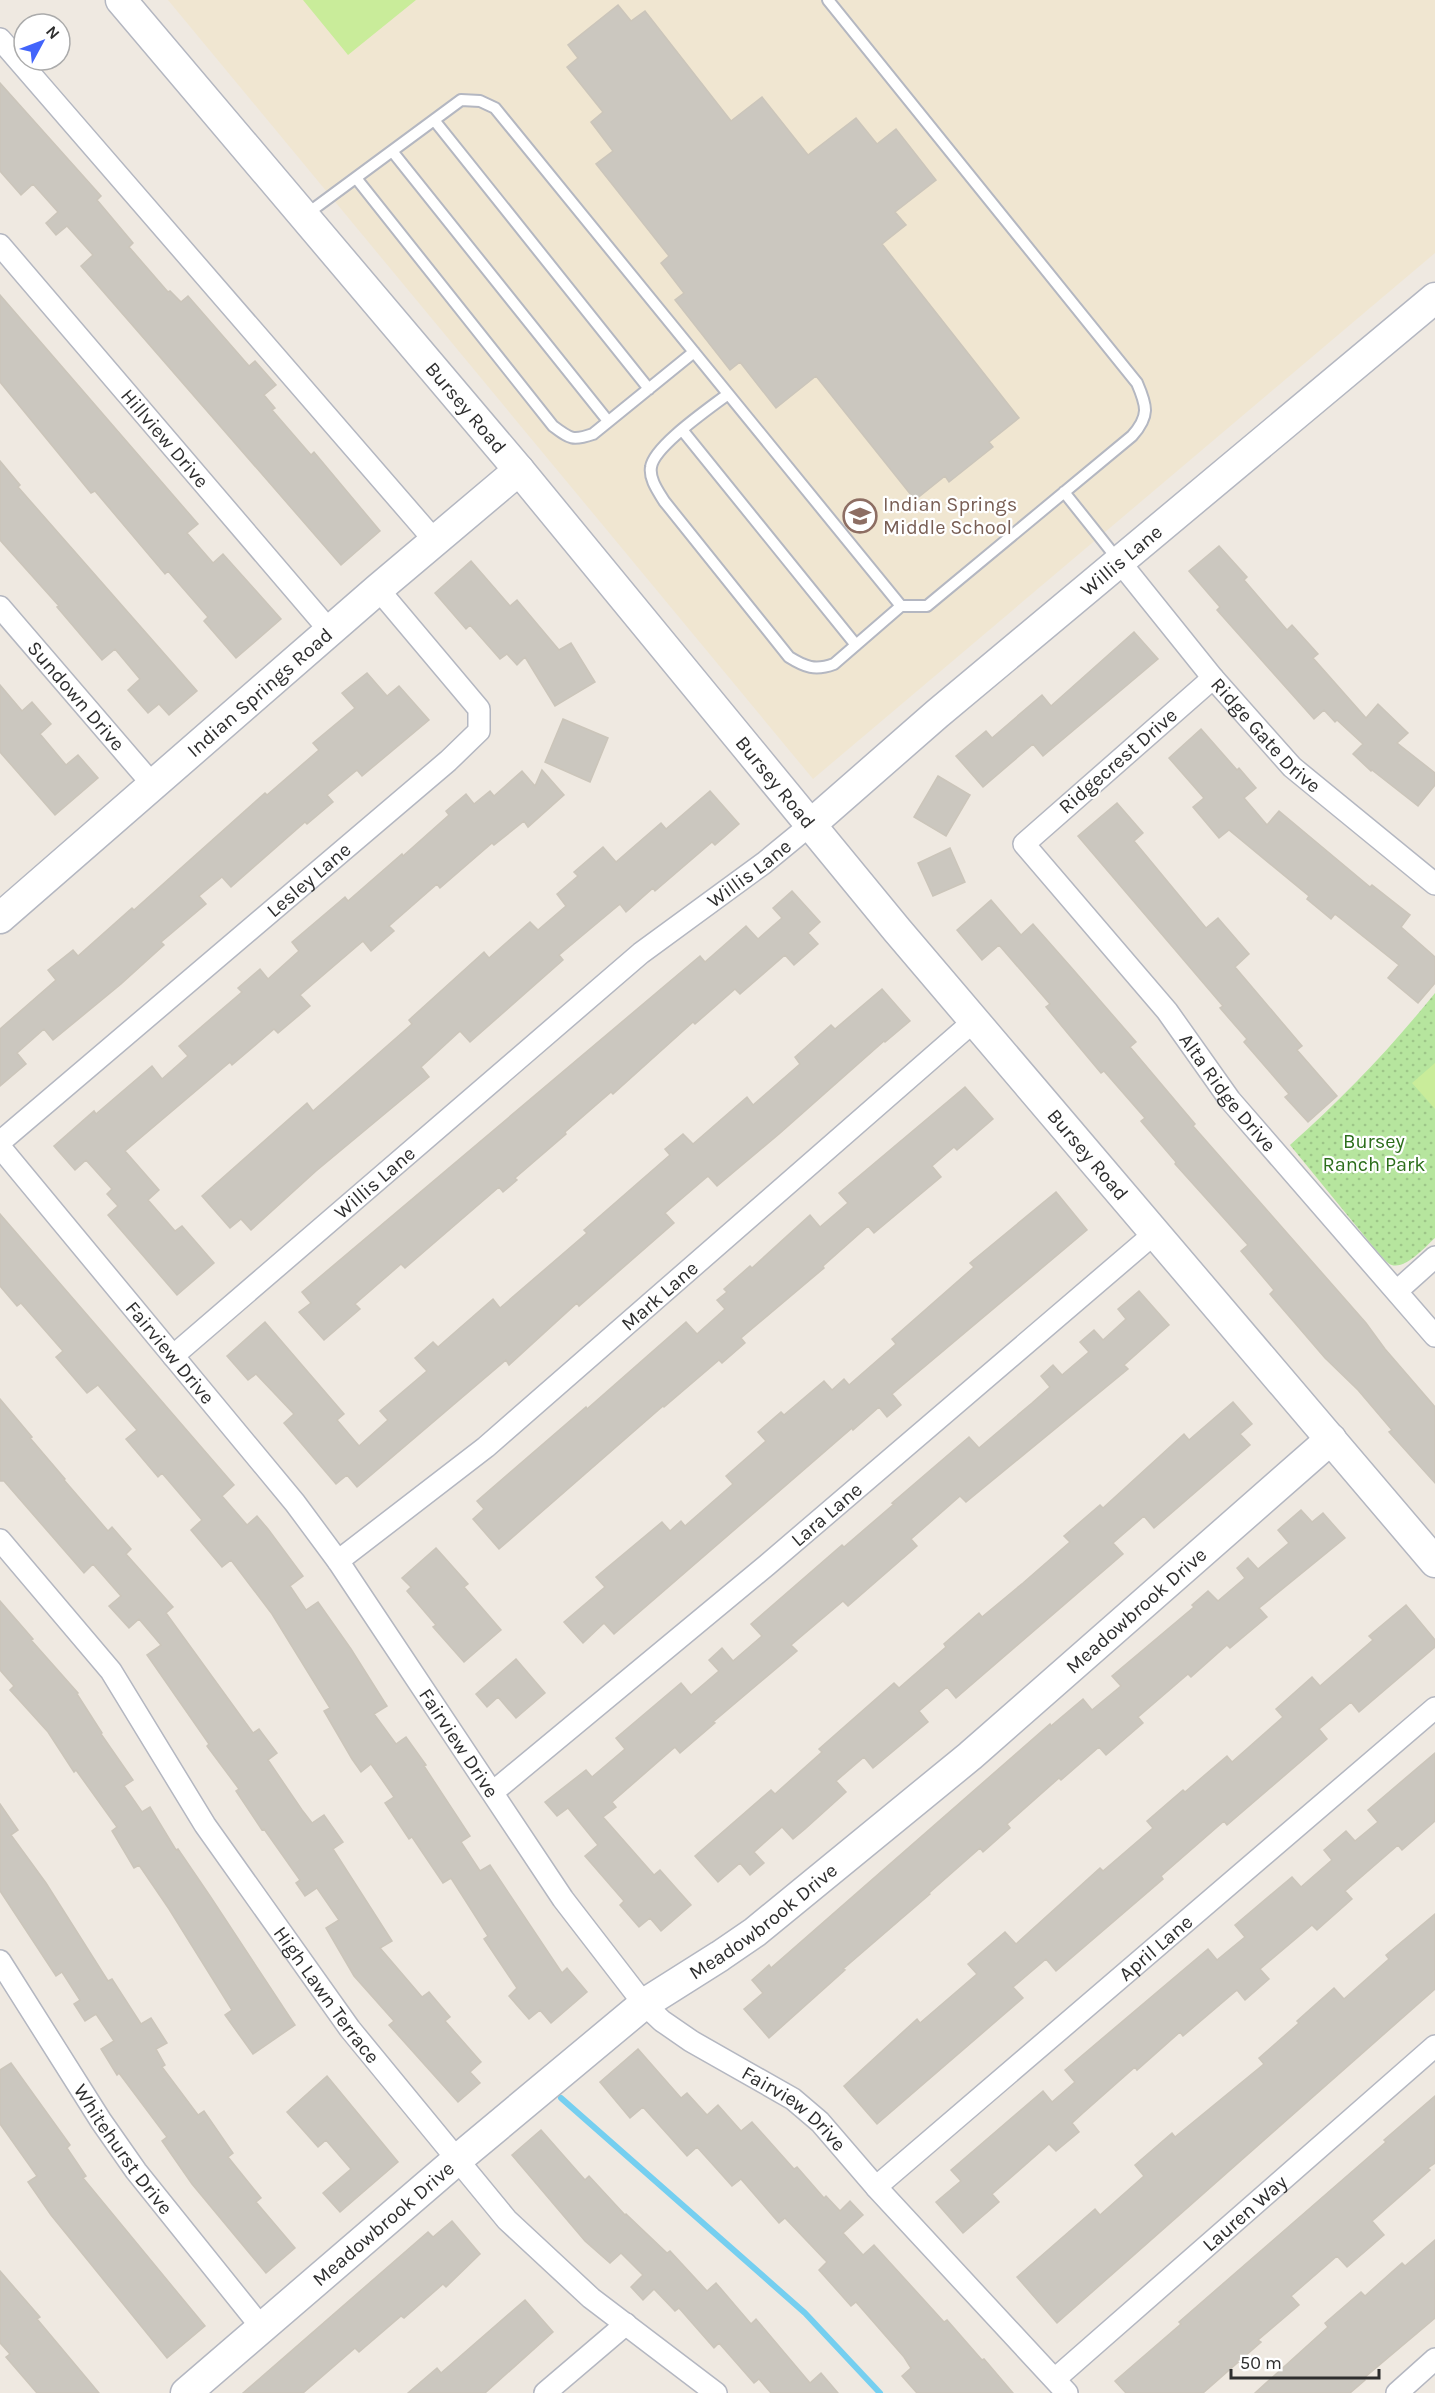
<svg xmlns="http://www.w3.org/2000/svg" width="1435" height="2393" font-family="Karla,sans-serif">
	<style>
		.education { fill: #f0e6d1 }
		.park { fill: url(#park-dots) }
		.pitch { fill: #c9ec9a }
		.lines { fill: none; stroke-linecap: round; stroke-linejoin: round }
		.stream { stroke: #75cff0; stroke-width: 6 }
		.building { fill: #cbc7bf; stroke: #cbc5ba; stroke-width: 1.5 }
		.lane-casing { stroke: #b4b7c1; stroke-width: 14 }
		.street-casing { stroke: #b4b7c1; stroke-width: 24 }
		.secondary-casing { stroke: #b4b7c1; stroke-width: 33 }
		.lane { stroke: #fff; stroke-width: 10 }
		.street { stroke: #fff; stroke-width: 21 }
		.secondary { stroke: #fff; stroke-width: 30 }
		.labels { text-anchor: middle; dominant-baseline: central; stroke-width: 4.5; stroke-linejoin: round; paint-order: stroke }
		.street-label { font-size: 20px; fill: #2e2e2e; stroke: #fff }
		.education-label { font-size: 20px; fill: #785e54; stroke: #fff; text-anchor: start }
		.park-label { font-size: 20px; fill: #2c6e1b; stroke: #fff }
	</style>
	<defs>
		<pattern id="park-dots" width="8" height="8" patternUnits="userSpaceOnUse" patternTransform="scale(1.5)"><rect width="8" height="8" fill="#b6e59e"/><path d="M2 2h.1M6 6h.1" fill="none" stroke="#9dc588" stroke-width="1.8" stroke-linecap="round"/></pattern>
	</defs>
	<rect width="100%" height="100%" fill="#efe9e1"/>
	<path class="education" d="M168,0h1267v253l-622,526z"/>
	<path class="park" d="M1435,993v245c-10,9 -33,36 -47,25 -5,-4 -9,-10 -13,-14l-85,-104c54,-48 99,-95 145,-152z"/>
	<path class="pitch" d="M303,0h113l-68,55z
		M1435,1063v46l-23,-26z"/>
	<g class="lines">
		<path class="stream" d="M561,2098l244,215 75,80"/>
	</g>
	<path class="building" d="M618,5l13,16 14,-10 86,110 31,-24 46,58 48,-37 21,26 19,-15 40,51 -41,32 11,13 -24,19 137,174 -30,24 4,5 -44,35 -4,-6 -30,24 -99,-124 -40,32 -36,-46 -10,8 -55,-70 9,-7 -23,-30 8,-7 -73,-92 17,-13 -22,-29 12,-10 -36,-45 11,-9 -10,-13z
		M0,83l101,113 -4,4 36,43 -4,4 39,45 2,-1 11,11 7,-6 61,70 6,-5 21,24 -12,10 11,13 -3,2 39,45 3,-3 66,79 -39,34 -260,-299 12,-11 -26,-29 -11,9 -10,-12 12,-11 -25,-28 -12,11 -21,-24z
		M0,295l198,229 -11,9 26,30 10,-9 58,65 -45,39 -32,-37 4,-4 -40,-46 -3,3 -70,-83 -4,2 -91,-111z
		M0,461l20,24 -2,2 179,204 -28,24 -10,-11 -11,9 -20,-23 12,-11 -25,-30 -13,11 -45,-53 2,-1 -59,-66z
		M1219,546l28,31 -3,3 43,50 5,-5 26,29 -5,4 53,60 12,-14 30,29 -11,10 38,30v12l-17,21 -46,-36 -1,1 -18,-17 10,-10 -26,-24 -2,2 -11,-12 -10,9 -97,-109 3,-3 -31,-36z
		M471,561l39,45 7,-6 42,50 12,-7 24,39 -40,24 -30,-49 -8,8 -10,-11 -7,5 -30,-34 -4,4 -31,-36z
		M1134,632l24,27 -115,97 -10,-12 -50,43 -27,-31 30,-25 6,7 50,-43 9,11z
		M367,673l20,23 12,-10 30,34 -67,56 -5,-6 -30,25 6,7 -26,22 -2,-2 -74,65 -9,-10 -23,19 7,8 -45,38 3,3 -43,39 -68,56 -9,-11 -27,24 9,11 -26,22v-57l56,-49 -8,-10 25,-20 5,6 54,-48 2,2 131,-117 2,2 52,-45 -6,-7 42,-35 -13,-15z
		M0,685l22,26 10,-9 19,22 -11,10 26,31 12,-10 20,23 -43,37 -55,-63z
		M563,719l45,19 -18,44 -45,-20z
		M1201,729l36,41 2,-2 17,20 -12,10 23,27 12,-14 91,76 2,-2 38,30 -9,12 34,30v26l-17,20 -30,-25 11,-13 -64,-51 -4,5 -24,-20 2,-3 -80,-66 -10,8 -26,-31 11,-9 -35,-40z
		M542,770l22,25 -36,32 -4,-6 -30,24 -2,-2 -52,45 -3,-4 -48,42 5,5 -23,20 -8,-10 -63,54 10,11 -32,27 -4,-4 -42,36 -2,-3 -105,89 34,39 -11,10 27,31 7,-5 32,37 -37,32 -69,-80 10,-9 -11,-12 5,-5 -26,-29 -11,10 -21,-24 40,-35 2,3 56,-48 10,13 26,-23 -9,-10 63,-54 -4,-4 22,-19 8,10 31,-28 -7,-9 53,-45 3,4 54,-47 1,2 46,-41 -3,-4 20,-17 8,10 16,-13 4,5 28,-25 13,15z
		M938,776l32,19 -24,41 -32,-19z
		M710,791l29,33 -24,21 -3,-3 -57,49 -2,-3 -27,24 -6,-8 -61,51 4,5 -93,82 -10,-11 -39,36 8,10 -113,94 -65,59 -10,-11 -11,9 -28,-32 105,-93 6,8 99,-87 -3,-4 75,-68 5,6 41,-36 8,8 28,-24 -9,-12 21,-18 -4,-4 29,-25 13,15 45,-39 5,6z
		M1117,803l26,30 -9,8 72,87 12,-10 31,36 -14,13 67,79 -5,4 40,46 -29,26 -23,-25 4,-3 -45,-52 3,-3 -27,-31 3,-2 -145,-170z
		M950,848l15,34 -32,14 -15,-33z
		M792,891l28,31 -12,11 10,11 -24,21 -9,-10 -45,39 -5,-5 -40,35 -2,-2 -80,72 -2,-2 -46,40 1,2 -51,44 2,2 -14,12 -4,-5 -94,81 -4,-4 -46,40 5,5 -36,31 -25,-28 12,-9 -9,-11 398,-336 5,6 41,-36 12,13 24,-21 -9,-10z
		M991,900l30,35 12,-11 37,42 66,76 -6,5 65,77 -2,2 173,197 19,26 50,58v76l-46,-51 3,-2 -34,-40 -33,-32 -55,-64 4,-4 -33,-39 7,-6 -73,-81 1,-2 -35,-41 4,-3 -41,-47 -3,2 -31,-37 -24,-29 4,-3 -51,-59 -17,15 -25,-30z
		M882,989l28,32 -25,21 -1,-1 -105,93 -62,52 -9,-10 -43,37 9,10 -95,83 -2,-3 -68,62 -3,-5 -149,127 -10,-12 -11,9 -52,-61 10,-9 -38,-40 -8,6 -21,-24 38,-34 79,92 -7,6 22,26 29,-26 -8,-9 47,-40 -12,-13 18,-16 5,5 55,-48 7,9 87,-75 -3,-3 86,-75 -5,-6 18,-15 10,10 54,-47 6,8 47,-41 -5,-7 36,-32 4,4z
		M965,1087l28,32 -36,31 -3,-3 -22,19 9,11 -67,56 -6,-7 -45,40 1,2 -83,70 4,5 -23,20 -3,-3 -55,47 -1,-1 -164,143 -26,-30 11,-10 -7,-8 109,-94 1,2 99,-87 11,12 28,-25 -8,-9 10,-8 -3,-3 26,-23 2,2 58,-53 10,12 28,-24 -9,-10z
		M1056,1192l31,38 -195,164 9,11 -14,12 -8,-10 -26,23 -1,-2 -238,206 -10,-11 -21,20 -19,-21 41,-35 -9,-10 66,-55 8,9 11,-10 4,5 48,-42 -7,-8 40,-35 -8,-9 23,-20 3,3 40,-34 8,9 12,-11 5,6 47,-41 -4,-5 82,-72 -4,-4z
		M0,1214l234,271 -12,11 25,29 10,-9 11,13 35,47 -13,10 16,24 12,-8 33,47 36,57 -13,8 22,30 10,-7 20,28 -2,1 46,70 -9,6 19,29 10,-6 72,108 5,-5 20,24 -36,31 -11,-13 -11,9 -20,-23 8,-8 -33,-49 4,-3 -37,-58 -8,5 -31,-46 -3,2 -24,-36 9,-6 -23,-33 -10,8 -9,-13 -28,-48 6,-3 -58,-94 -41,-54 -9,7 -31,-37 11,-10 -40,-47 -4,4 -32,-38 11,-9 -39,-45 -11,8 -31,-36 7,-6 -42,-48 -4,3 -17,-20z
		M1139,1291l30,34 -45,40 4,4 -162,133 -6,-6 -49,43 6,7 -69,60 -5,-5 -52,44 6,6 -84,71 2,1 -35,30 -5,-6 -63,55 4,5 -13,10 51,58 6,-5 31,35 -30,26 -11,-13 -11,9 -19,-22 4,-4 -39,-45 13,-11 -30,-37 -11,8 -12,-14 41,-32 6,7 33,-28 -9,-11 65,-55 10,12 28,-24 -10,-11 13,-12 11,13 29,-25 -11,-12 91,-79 2,2 50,-43 -2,-1 77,-66 10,11 53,-45 18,-16 -9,-11 12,-11 9,10 27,-23 -9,-10 14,-12 9,10 23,-21 -8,-10z
		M0,1399l32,38 -2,1 35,41 -1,1 44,51 4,-4 19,22 -5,5 47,53 -7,6 87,120 6,-4 18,24 -9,7 34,50 10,13 12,-8 19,27 -10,7 59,92 -12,7 42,49 7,-5 21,25 -5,4 36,41 -11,10 10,11 -22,19 -69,-77 5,-4 -40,-45 -28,-48 13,-8 -22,-32 -12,8 -9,-13 4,-3 -36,-51 -2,1 -26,-39 3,-2 -32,-43 2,-2 -62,-89 14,-10 -22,-26 -10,9 -20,-22 12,-10 -28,-32 -9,9 -80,-92h-4z
		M1233,1402l19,22 -12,10 10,11 -96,83 -10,-12 -31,27 10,11 -167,144 -9,-11 -28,24 9,11 -55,46 -9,-11 -28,24 10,11 -41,37 -12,10 -11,-12 -28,25 10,11 -14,12 -10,-12 -22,19 -23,-26 76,-66 4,4 47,-42 -3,-3 75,-66 5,5 47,-41 -2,-3 35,-31 3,4 41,-34 47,-41 -6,-6 36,-31 3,3 81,-74 5,6z
		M1301,1510l11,12 11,-9 22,25 -86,70 8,9 -37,31 -3,-3 -36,32 -3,-3 -50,43 5,6 -37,32 -7,-8 -38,33 -2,-2 -52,46 3,4 -27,24 -3,-4 -51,45 1,1 -87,75 2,1 -76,68 -25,-29 19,-16 -11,-13 17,-15 2,3 279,-244 1,2 32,-27 9,11 29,-24 -9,-10 82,-69 -2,-2 16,-14 10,10 27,-23 -8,-10 11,-10 10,11 31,-26 -11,-13z
		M436,1548l32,36 -4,3 37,43 -37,32 -31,-35 3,-2 -29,-34 4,-4 -9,-9z
		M0,1601l33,38 -2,1 47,53 -1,1 25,39 -1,1 32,46 -9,6 18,26 8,-5 26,43 2,-1 32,47 85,129 -42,29 -28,-39 7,-5 -63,-101 -30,-44 -5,3 -22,-37 5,-4 -41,-57 -2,2 -26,-40 -38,-42 4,-4 -14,-16z
		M1406,1605l29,35v7l-76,65 -8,-10 -32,27 8,10 -100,86 -3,-4 -63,55 2,3 -107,92 -10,-12 -33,28 10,11 -146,126 -33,-38 73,-67 3,4 57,-49 -9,-10 37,-32 11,12 84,-76 3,3 50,-43 -6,-7 36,-31 2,2 42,-36 5,6 51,-45 -7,-8 36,-32 8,9 53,-46 -4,-4z
		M516,1659l29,34 -29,25 -18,-21 -11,10 -11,-13z
		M1435,1753v68l-33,29 -4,-5 -53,46 7,8 -35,31 -5,-5 -52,44 9,10 -24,21 -8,-10 -54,46 -3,-4 -43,38 -2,-3 -52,46 -11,10 7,9 -23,19 -7,-7 -57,50 7,8 -36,31 -27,-31 25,-21 -10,-11 92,-79 9,11 23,-20 -10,-12 143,-121 9,11 28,-23 -10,-12 57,-48 9,10 31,-27 -8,-10 22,-19 9,10 23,-19 -10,-12z
		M0,1804l18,26 -7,5 35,48 62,98 4,-2 29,45 10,-6 16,25 -11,6 9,16 -3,2 36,48 6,-4 29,42 -5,4 33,41 -5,4 39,46 -29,25 -74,-89 -30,-43 5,-4 -48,-64 -2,2 -16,-26 13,-8 -18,-27 -11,7 -11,-17 6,-4 -18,-28 -6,4 -56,-85z
		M1435,1914v75l-378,334 -40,-46 78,-68 5,6 44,-39 -9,-11 37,-32 3,4 89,-73 -5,-6 40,-35 -2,-2 37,-33 10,11 45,-40 -3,-4z
		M638,2049l43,49 6,-5 20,22 11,-10 23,26 11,-9 42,47 3,-2 27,31 2,-2 14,15 10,-10 13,14 -20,18 20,22 11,-10 70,77 3,-2 35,40 2,-1 29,34h-96l-15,-17 9,-8 -7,-11 -48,-55 -5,4 -32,-36 8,-8 -42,-44 -6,5 -38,-44 -9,7 -35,-39 -10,9 -44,-49 -13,11 -30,-36z
		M11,2063l59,82 -3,3 19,28 -3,2 122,148 -38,32 -116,-143 -23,-33 9,-6 -37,-52v-54z
		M327,2076l71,86 -58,50 -17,-19 28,-24 -25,-29 -8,7 -31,-35z
		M1435,2096v67l-7,5 2,2 -58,51 12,14 -37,32 -10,-11 -46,40 8,9 -41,35 3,2 -58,51h-77l-11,-12 66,-57 -2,-2 207,-180 -2,-2z
		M541,2130l44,50 4,-4 36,39 1,-1 41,39 3,-2 37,40 9,-8 35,41 5,-5 54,64 11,-10 17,20h-67l-12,-14 -5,4 -35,-40 -5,5 -35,-40 -4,3 -21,-22 -11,11 -12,-13 12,-12 -22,-22 -11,10 -25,-22 -73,-86z
		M452,2221l28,33 -34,33 -3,-3 -39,34 -3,-2 -42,36 -4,-4 -52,45h-60l185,-161 5,5z
		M1435,2240v78l-71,60 1,2 -15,13h-95l73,-66 -3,-4 36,-31 4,4 37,-33 3,3z
		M0,2271l40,46 -3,2 62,74h-62l-31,-36 4,-3 -10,-11z
		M525,2300l28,32 -68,61h-77l29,-25 4,5z"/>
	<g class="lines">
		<g class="lane-casing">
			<path id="lane" d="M434,120l215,269
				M392,151l216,270
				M356,178l197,248c17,13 20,15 40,8l101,-82
				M304,216l157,-116 19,1 15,7 406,498h26l205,-170c18,-20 15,-30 5,-53l-309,-383
				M728,394c-18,14 -74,52 -77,73 -2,12 7,24 13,34l125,156c16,10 26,14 45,7l67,-58
				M683,431l173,214
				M1064,492l55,69"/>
		</g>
		<g class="street-casing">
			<g id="street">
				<path d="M0,39l435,502"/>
				<path id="s1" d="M0,245l330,386"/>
				<path id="s2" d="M1119,561l94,117 79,89 143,117"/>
				<path id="s3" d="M0,607l153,178"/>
				<path id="s4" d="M1213,678l-189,166 143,167 63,89 205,236"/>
				<path id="s5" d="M0,1142l448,-381 31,-30v-22l-101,-120"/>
				<path id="s6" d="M0,1147l295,356 43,58 225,338 81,105 18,17 29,20 102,58 27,23 56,65 191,206"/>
				<path d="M1397,1291l38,-34"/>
				<path id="s7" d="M173,1356l468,-403 123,-90 45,-37"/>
				<path id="s8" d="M0,1540l111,131 94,154 145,204 157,191 84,78 125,95"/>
				<path id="s9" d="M338,1561l148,-114 488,-426"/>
				<path id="s10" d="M493,1792l274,-227 388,-332"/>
				<path id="s11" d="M0,1961l101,160 35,50 126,157"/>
				<path id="s12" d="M876,2187l559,-479"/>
				<path id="s13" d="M1055,2379l380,-333"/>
				<path d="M545,2393l81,-69"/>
				<path d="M1397,2393l38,-34"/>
			</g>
		</g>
		<g class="secondary-casing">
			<g id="secondary">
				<path id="s14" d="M121,0l398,470 378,460 538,632"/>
				<path id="s15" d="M809,826l128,-112 498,-416"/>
				<path id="s16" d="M0,918l378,-329 141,-119"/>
				<path id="s17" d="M186,2393l272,-234 186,-155 76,-48 35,-24 215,-176 361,-317"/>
			</g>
		</g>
		<use href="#lane" class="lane"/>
		<use href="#street" class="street"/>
		<use href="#secondary" class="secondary"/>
	</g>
	<defs>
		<g id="school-ring" transform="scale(1.725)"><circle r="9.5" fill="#fff" stroke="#8d6e63" stroke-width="1.5"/><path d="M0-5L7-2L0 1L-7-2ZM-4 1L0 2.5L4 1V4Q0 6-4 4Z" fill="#8d6e63"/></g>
	</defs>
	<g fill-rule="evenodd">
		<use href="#school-ring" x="860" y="516"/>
	</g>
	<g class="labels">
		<g class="street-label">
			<text stroke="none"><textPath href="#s14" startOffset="534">Bursey Road</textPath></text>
			<text stroke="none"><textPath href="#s1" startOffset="254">Hillview Drive</textPath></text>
			<text stroke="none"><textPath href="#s15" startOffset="410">Willis Lane</textPath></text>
			<text stroke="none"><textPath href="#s16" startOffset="344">Indian Springs Road</textPath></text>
			<text stroke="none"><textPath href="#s3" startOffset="117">Sundown Drive</textPath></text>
			<text stroke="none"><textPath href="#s2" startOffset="228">Ridge Gate Drive</textPath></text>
			<text transform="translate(1118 761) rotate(-41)">Ridgecrest Drive</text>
			<text stroke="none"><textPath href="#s14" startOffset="1020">Bursey Road</textPath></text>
			<text stroke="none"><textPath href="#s7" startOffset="752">Willis Lane</textPath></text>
			<text stroke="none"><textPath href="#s5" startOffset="405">Lesley Lane</textPath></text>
			<text stroke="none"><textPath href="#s4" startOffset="573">Alta Ridge Drive</textPath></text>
			<text stroke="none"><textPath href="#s14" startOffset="1506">Bursey Road</textPath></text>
			<text stroke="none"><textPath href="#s7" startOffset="266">Willis Lane</textPath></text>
			<text stroke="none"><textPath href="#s9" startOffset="417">Mark Lane</textPath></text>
			<text stroke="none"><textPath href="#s6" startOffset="267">Fairview Drive</textPath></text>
			<text stroke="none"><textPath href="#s10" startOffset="434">Lara Lane</textPath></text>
			<text stroke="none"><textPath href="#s17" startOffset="1232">Meadowbrook Drive</textPath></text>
			<text stroke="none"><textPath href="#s6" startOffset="753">Fairview Drive</textPath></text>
			<text stroke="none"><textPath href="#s17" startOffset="746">Meadowbrook Drive</textPath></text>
			<text stroke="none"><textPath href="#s12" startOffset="368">April Lane</textPath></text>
			<text stroke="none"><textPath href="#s8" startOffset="561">High Lawn Terrace</textPath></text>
			<text stroke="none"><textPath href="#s6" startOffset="1257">Fairview Drive</textPath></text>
			<text stroke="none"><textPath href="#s11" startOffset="225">Whitehurst Drive</textPath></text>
			<text stroke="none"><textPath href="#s13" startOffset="252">Lauren Way</textPath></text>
			<text stroke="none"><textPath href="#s17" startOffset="260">Meadowbrook Drive</textPath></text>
		</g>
		<g class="education-label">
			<text x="883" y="504">Indian Springs<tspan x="883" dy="23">Middle School</tspan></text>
		</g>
		<g class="park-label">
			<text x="1374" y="1141">Bursey<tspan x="1374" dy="23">Ranch Park</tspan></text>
		</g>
	</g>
	<g transform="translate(42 42) rotate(49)"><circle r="28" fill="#ffffff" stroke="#ababab" stroke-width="1.5"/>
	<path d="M0-4.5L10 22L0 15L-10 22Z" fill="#4264fb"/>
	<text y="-9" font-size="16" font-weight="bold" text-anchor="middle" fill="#2e2e2e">N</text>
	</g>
	<path d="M1231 2369v9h148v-9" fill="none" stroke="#2e2e2e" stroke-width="3"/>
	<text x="1240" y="2369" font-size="18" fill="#2e2e2e" stroke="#ffffff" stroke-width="4.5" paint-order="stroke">50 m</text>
</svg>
